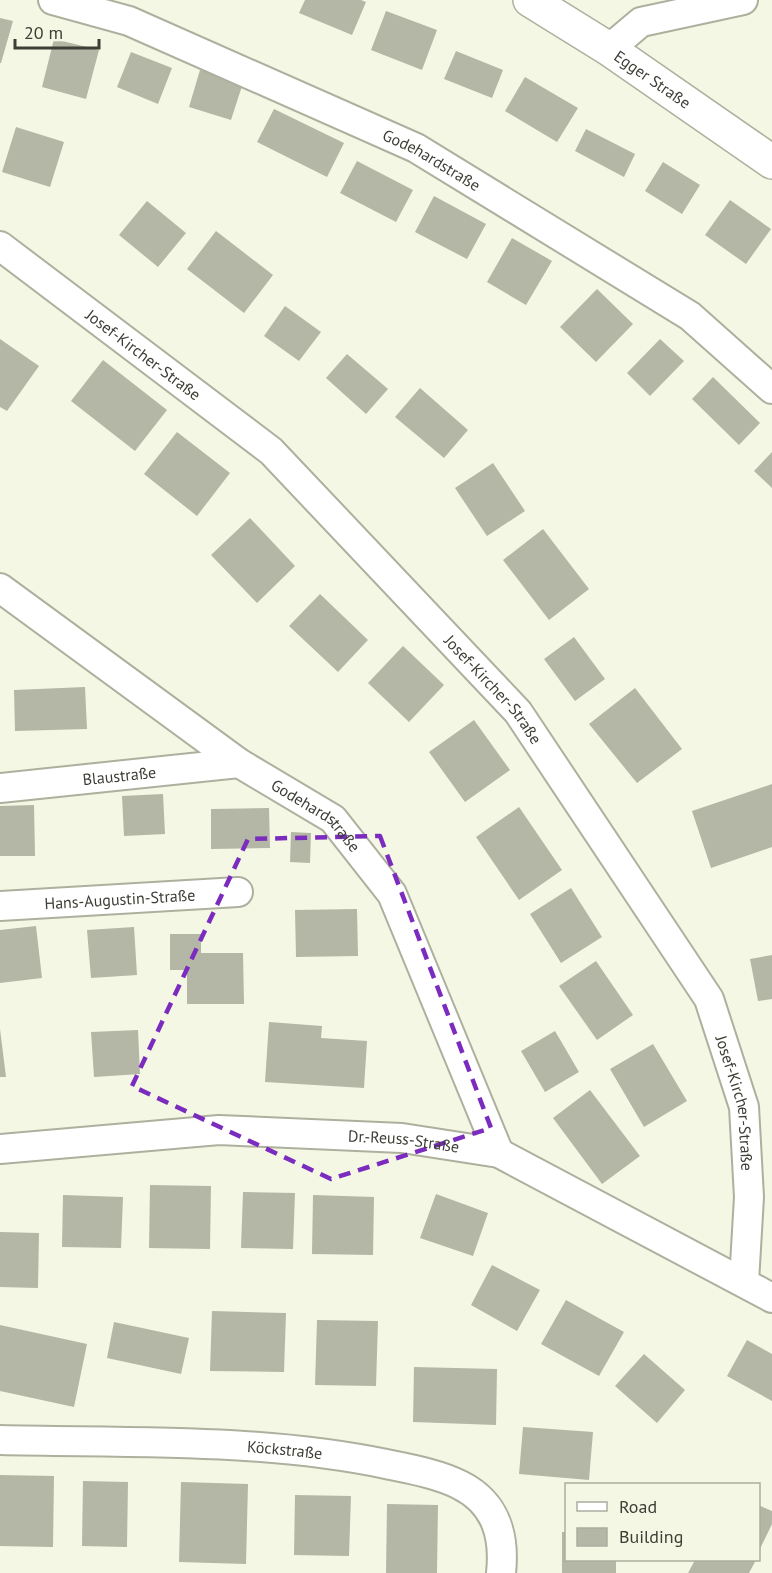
<svg xmlns="http://www.w3.org/2000/svg" width="772" height="1573" font-family="'PT Sans',sans-serif">
	<style>
		.building { fill: #b4b7a5 }
		.lines { fill: none; stroke-linecap: round; stroke-linejoin: round }
		.street-casing { stroke: #aeb09e; stroke-width: 32 }
		.secondary-casing { stroke: #aeb09e; stroke-width: 36 }
		.street { stroke: #fff; stroke-width: 28 }
		.secondary { stroke: #fff; stroke-width: 33 }
		.marked { fill: none; stroke: #7b2cbf; stroke-width: 4.5; stroke-dasharray: 12 8; stroke-linejoin: round }
		.labels { text-anchor: middle; dominant-baseline: central; stroke-width: 4.5; stroke-linejoin: round; paint-order: stroke }
		.street-label { font-size: 16px; fill: #3d3e36; stroke: #f4f7e4 }
	</style>
	<rect width="100%" height="100%" fill="#f4f7e4"/>
	<path class="building" d="M305,0h56l5,2 -14,33 -53,-22z
		M386,11l51,19 -15,40 -51,-20z
		M0,18l13,3 -12,42h-1z
		M54,39l45,11 -13,49 -44,-12z
		M456,51l47,19 -11,28 -48,-19z
		M131,52l41,16 -14,36 -41,-17z
		M200,70l43,13 -12,37 -42,-13z
		M525,77l53,31 -21,34 -52,-31z
		M274,109l70,34 -17,34 -70,-35z
		M16,127l48,15 -14,45 -48,-15z
		M586,129l49,25 -11,23 -49,-26z
		M357,161l56,29 -17,32 -56,-29z
		M663,162l37,23 -18,29 -37,-23z
		M434,196l52,28 -19,35 -52,-27z
		M730,200l41,29 -25,35 -41,-29z
		M147,201l39,32 -28,34 -39,-32z
		M216,231l57,44 -29,38 -57,-44z
		M512,238l40,23 -26,44 -39,-23z
		M597,289l36,35 -37,38 -36,-35z
		M285,306l36,26 -22,29 -35,-25z
		M0,339l39,27 -32,45 -7,-4z
		M660,339l24,22 -34,35 -23,-23z
		M347,354l41,35 -22,25 -40,-36z
		M103,360l64,50 -32,41 -64,-50z
		M713,377l47,46 -21,22 -47,-46z
		M420,388l48,42 -24,28 -49,-41z
		M177,432l53,41 -33,43 -53,-42z
		M772,452v36l-18,-17z
		M493,463l32,48 -38,25 -32,-48z
		M250,518l45,48 -38,37 -46,-48z
		M543,529l46,60 -40,31 -46,-60z
		M320,594l48,46 -30,32 -49,-46z
		M574,637l31,42 -30,22 -31,-42z
		M403,646l41,39 -35,37 -41,-39z
		M85,687l2,42 -72,2 -1,-41z
		M635,688l47,61 -45,34 -48,-59z
		M474,720l36,50 -45,32 -36,-50z
		M772,784v63l-61,21 -19,-57z
		M163,794l2,40 -41,2 -2,-40z
		M34,805l1,51h-35v-50z
		M519,807l43,63 -43,30 -43,-63z
		M269,808l1,40 -59,1v-40z
		M291,832l20,1 -1,30 -20,-1z
		M571,888l31,49 -41,26 -31,-49z
		M357,909l1,47 -62,1 -1,-47z
		M36,926l6,52 -42,5v-53z
		M134,927l3,48 -46,3 -4,-48z
		M170,934h31v19h42l1,51h-57v-34h-17z
		M772,955v44l-14,2 -8,-42z
		M596,961l37,54 -36,25 -38,-54z
		M269,1022l53,4 -1,12 46,3 -3,47 -99,-6z
		M0,1029l6,48h-6z
		M138,1030l2,44 -46,3 -3,-45z
		M555,1031l24,41 -34,20 -24,-41z
		M653,1044l34,57 -43,26 -34,-58z
		M590,1090l50,66 -38,28 -49,-66z
		M150,1185l61,1 -1,63 -61,-1z
		M243,1192l52,1 -2,56 -52,-1z
		M436,1194l52,19 -15,43 -53,-18z
		M63,1195l60,2 -2,51 -59,-1z
		M313,1195l61,2 -1,58 -61,-1z
		M0,1232l39,1 -1,55 -38,-1z
		M492,1265l48,25 -23,41 -46,-26z
		M566,1300l58,32 -25,44 -58,-32z
		M212,1311l74,2 -2,59 -74,-1z
		M317,1320l61,1 -2,65 -61,-1z
		M114,1322l75,16 -8,36 -74,-16z
		M0,1325l87,19 -13,63 -74,-16z
		M747,1340l25,14v47l-45,-25z
		M644,1354l41,36 -28,33 -42,-37z
		M414,1367l83,2 -1,56 -83,-3z
		M523,1427l70,5 -4,48 -70,-6z
		M0,1475l54,1 -1,71 -53,-1z
		M83,1481l45,1 -1,65 -45,-1z
		M181,1482l67,2 -2,80 -67,-2z
		M295,1495l56,1 -2,60 -55,-1z
		M387,1504l51,1 -1,68h-51z
		M758,1505l14,6v13l-14,29z
		M562,1532h4v28h50v13h-54z
		M695,1560h61l-7,13h-61z"/>
	<g class="lines">
		<g class="street-casing">
			<g id="street">
				<path id="s1" d="M53,0l76,21 287,127 274,168 82,73"/>
				<path d="M609,49l32,-27 102,-22"/>
				<path id="s2" d="M0,246l271,205 247,261 191,287 35,108 5,90 -5,85"/>
				<path id="s3" d="M0,588l239,175 94,56 59,75 107,259"/>
				<path id="s4" d="M0,788l239,-25"/>
				<path id="s5" d="M0,906l238,-14"/>
				<path id="s6" d="M0,1149l219,-19 183,8 97,15 273,145"/>
				<path id="s7" d="M0,1440c128,3 260,-2 386,24 24,5 53,10 74,21 36,18 45,51 41,88"/>
			</g>
		</g>
		<g class="secondary-casing">
			<g id="secondary">
				<path id="s8" d="M530,0l79,49 163,113"/>
			</g>
		</g>
		<use href="#street" class="street"/>
		<use href="#secondary" class="secondary"/>
	</g>
	<path class="marked" d="M380,836l111,292 -160,51 -199,-93 116,-247z"/>
	<g class="labels">
		<g class="street-label">
			<text stroke="none"><textPath href="#s8" startOffset="146">Egger Straße</textPath></text>
			<text stroke="none"><textPath href="#s1" startOffset="412">Godehardstraße</textPath></text>
			<text stroke="none"><textPath href="#s2" startOffset="180">Josef-Kircher-Straße</textPath></text>
			<text stroke="none"><textPath href="#s2" startOffset="666">Josef-Kircher-Straße</textPath></text>
			<text stroke="none"><textPath href="#s4" startOffset="120">Blaustraße</textPath></text>
			<text stroke="none"><textPath href="#s3" startOffset="390">Godehardstraße</textPath></text>
			<text stroke="none"><textPath href="#s5" startOffset="120">Hans-Augustin-Straße</textPath></text>
			<text stroke="none"><textPath href="#s2" startOffset="1152">Josef-Kircher-Straße</textPath></text>
			<text stroke="none"><textPath href="#s6" startOffset="405">Dr.-Reuss-Straße</textPath></text>
			<text stroke="none"><textPath href="#s7" startOffset="285">Köckstraße</textPath></text>
		</g>
	</g>
	<rect x="565" y="1483" width="195" height="78" fill="#f4f7e4" stroke="#abad9e" stroke-width="1.5"/>
	<rect x="577" y="1502" width="30" height="9" fill="#ffffff" stroke="#abad9e" stroke-width="1.5"/>
	<text x="619" y="1513" font-size="18" fill="#3d3e36">Road</text>
	<rect x="577" y="1528" width="30" height="18" fill="#b4b7a5" stroke="#abad9e" stroke-width="1.5"/>
	<text x="619" y="1543" font-size="18" fill="#3d3e36">Building</text>
	<path d="M15 39v9h84v-9" fill="none" stroke="#3d3e36" stroke-width="3"/>
	<text x="24" y="39" font-size="18" fill="#3d3e36" stroke="#f4f7e4" stroke-width="4.5" paint-order="stroke">20 m</text>
</svg>
